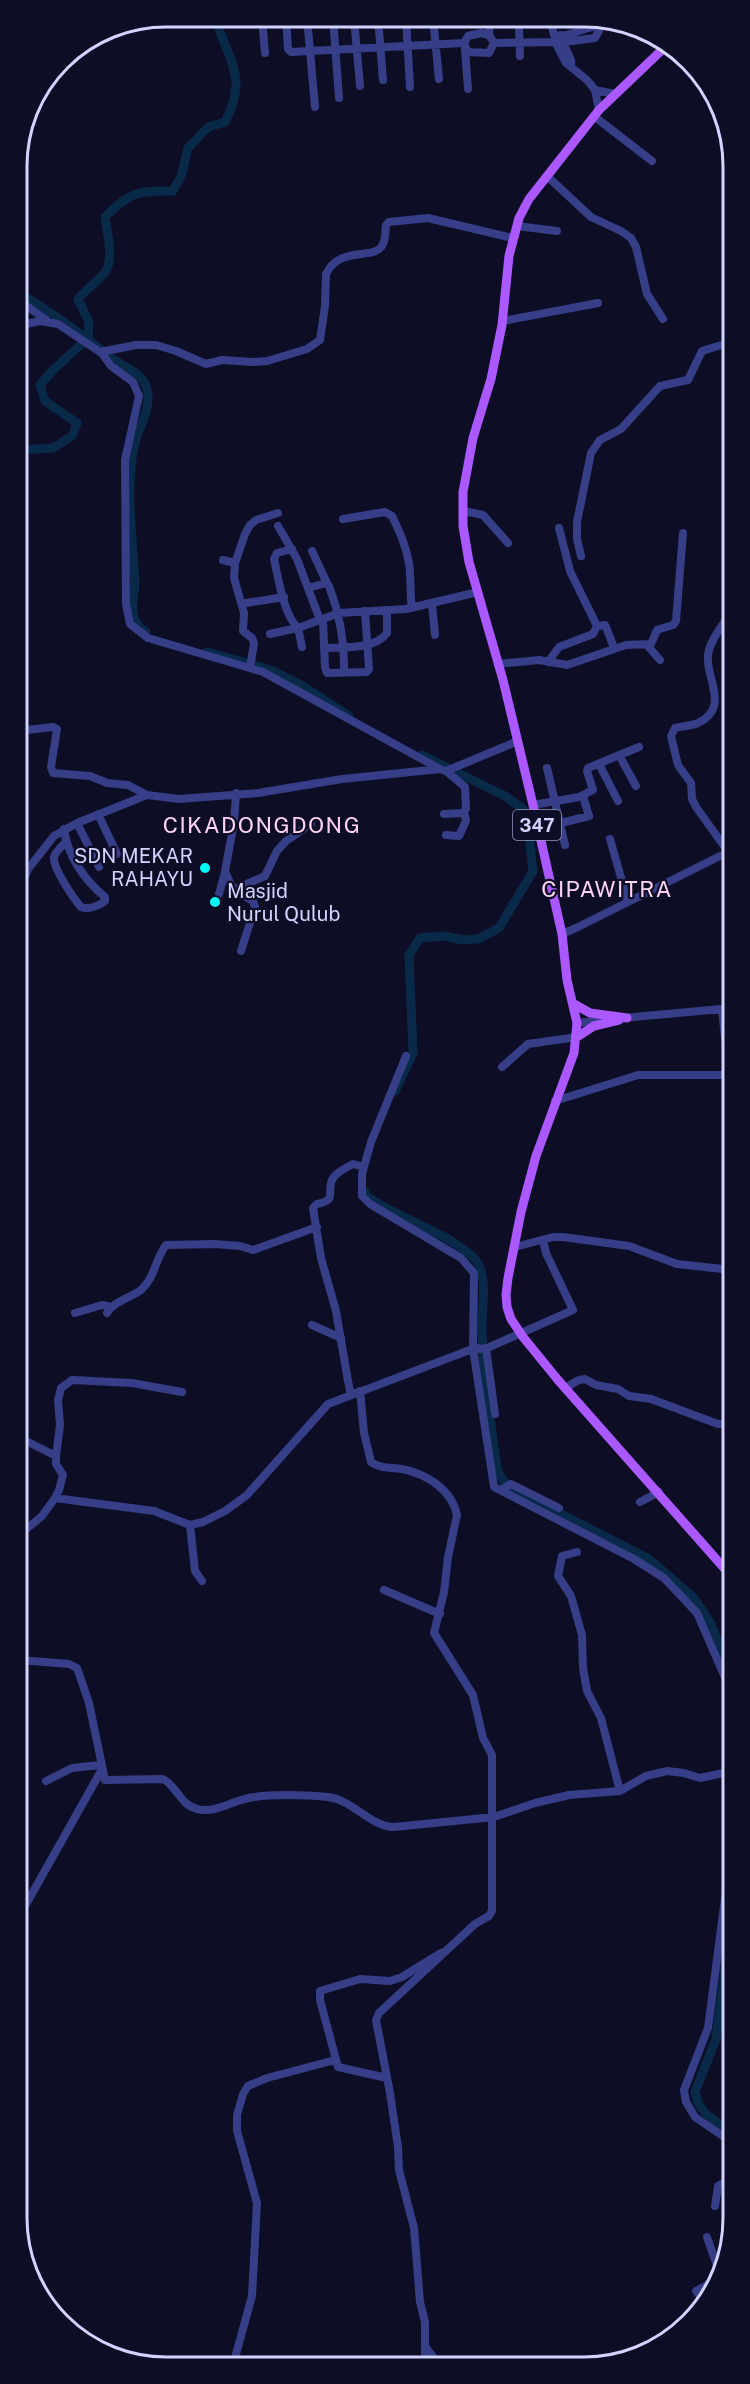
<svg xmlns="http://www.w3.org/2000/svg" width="750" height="2384" font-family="'Public Sans',sans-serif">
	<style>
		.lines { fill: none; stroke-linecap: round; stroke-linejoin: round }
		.river { stroke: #092949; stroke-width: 9 }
		.minor { stroke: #363e87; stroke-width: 8 }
		.major { stroke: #ab59ff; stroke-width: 9 }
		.poi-dot { fill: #00fdf5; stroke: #0e0d26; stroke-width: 2 }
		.labels { text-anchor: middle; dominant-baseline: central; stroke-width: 4.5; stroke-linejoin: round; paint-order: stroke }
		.shield { fill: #0e0d26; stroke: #9798be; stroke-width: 1.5 }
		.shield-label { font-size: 18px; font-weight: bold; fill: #d2d3ff }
		.poi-label { font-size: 20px; fill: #d2d3ff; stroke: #0e0d26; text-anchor: end }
		.quarter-label { font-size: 22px; letter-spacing: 1.5px; fill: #ffd4f5; stroke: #0e0d26 }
		.rim { fill: none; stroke: #d2d3ff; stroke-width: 3 }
	</style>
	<rect width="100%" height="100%" fill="#0e0d26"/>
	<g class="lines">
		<path class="river" d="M17,292c34,20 62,40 93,65 13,10 32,15 37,32 5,20 -9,39 -13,57 -9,45 -1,92 1,137 0,9 -4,22 -2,31 2,9 6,14 13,18
			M17,452l2,-2 34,-2 19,-12 5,-13 -32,-22 -5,-16 13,-15 35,-32 1,-16 -11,-23c6,-7 25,-23 28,-28 8,-15 1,-38 -1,-54 26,-26 33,-26 68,-26l9,-17 6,-26 20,-21 17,-5c24,-46 3,-61 -10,-105
			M207,652l64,18 30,15 48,31
			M395,1091l18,-38 -4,-98 11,-17 24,-2 19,4 15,-1 21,-11 34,-57 -5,-44 -5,-18 -18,-13 -83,-41
			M365,1192l1,4c33,23 77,34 107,61 12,11 11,33 10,48 -4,54 7,109 14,164l6,11 9,9 137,70 45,39 16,24 23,55
			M733,1906l-17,133 -21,53 3,11 7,10 28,21"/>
		<path class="minor" d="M262,17l3,36
			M286,17l2,32 3,3 173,-9 4,9 21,1 5,-10 61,-1
			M307,17l8,90
			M333,18l6,80
			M354,18l6,68
			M378,18l5,62
			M406,18l4,69
			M433,18l6,61
			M519,26l1,30
			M489,35l1,-16
			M563,36l32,-10 4,5 -4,7 -31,4
			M555,38l-4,-14 4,-3
			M464,43l4,-7 13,-3 8,2 5,8
			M563,43l8,17v5
			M557,45l6,-2 1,-4 -2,-4 -6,1 -1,6 11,21 21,17 8,10 4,20
			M465,49l3,40
			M595,90l20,4
			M595,117l57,44
			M547,176l44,41 30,14 10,7 5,9 11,47 16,25
			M517,226l40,5
			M17,299l29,21
			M503,321l95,-18
			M17,326l23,-5 18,3 42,28 36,-7h20l20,6 30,13 16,-4 31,2 14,-1 40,-12 13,-9 5,-34 1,-32c15,-30 49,-12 57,-30 3,-6 2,-13 3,-19l3,-3 39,-4 85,20
			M101,352l10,14 22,16 6,14 -14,64 1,144 4,20 18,14 115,34 177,97
			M464,511l19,4 25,28
			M343,519l42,-7 7,4c8,16 18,40 18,59 1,11 0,21 2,33
			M278,526l19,33 23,61
			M559,528l11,43 27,55 8,-1 1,2 8,21
			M292,549l-15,4 -3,6c4,18 10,57 24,69l41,-15 67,-4 72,-17
			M312,551l15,32
			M581,556l-4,-17v-17l14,-69 9,-13 21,-11 39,-43 28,-6 14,-29 29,-9
			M223,560l12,3
			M308,588l18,-5 3,3c11,29 16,56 15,87
			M246,603l38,-6
			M432,604l3,31
			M323,619l2,48 2,6 40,-1 2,-3 -4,-58
			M298,628l4,19
			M270,634l27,-6
			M647,645l13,15
			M324,648c19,-1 51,2 63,-15v-23
			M548,662l11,-15 34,-13 4,-8
			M498,664l41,-4 28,5 59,-20 25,-1 6,-14 16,-5 3,-4 7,-88
			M250,668l4,-25 -2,-5 -9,-7 1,-18 -10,-35 1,-15 10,-29 5,-9 6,-5 22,-7
			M18,731l35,-4 4,2 -6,38 2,6 37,3 17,7 21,2 19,10
			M619,755l17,31
			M599,764l19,37
			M547,768l18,77
			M236,793l-2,30 -9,48 8,19 20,11 2,6 -14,44
			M533,805l46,-8 14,-7 -6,-19 1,-3 51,-21
			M98,814l19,40
			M444,814l19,-1 3,-4 -1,-22 -19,-16
			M77,823l22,44
			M561,823l28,-7 -6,-20
			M64,829c3,26 21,52 41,68v4c-6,5 -17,9 -24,6 -7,-8 -29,-40 -27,-50 1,-5 7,-10 11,-14
			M446,835l13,1 7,-15 -2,-9
			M610,839l18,63
			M729,853l-33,-46 -4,-8 -1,-16 -13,-18 -7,-29 4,-8c8,-2 16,-2 23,-5 33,-16 7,-45 10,-68 2,-17 17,-30 23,-45
			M233,890l32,-14 12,-25 9,-10 25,-17
			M219,894l6,-22
			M18,902l2,-13 8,-20 26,-33 23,-13 70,-28 32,4 79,-6 84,-14 98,-10 6,2 72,-30
			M562,934l14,-6 144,-72 12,-4
			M722,1009l4,38 6,29
			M623,1018l109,-10
			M577,1023l28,-3
			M406,1056l-35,86 -9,32v22l8,8 91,54 13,15 -1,76 21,138 140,72 30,19 33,35 36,83
			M502,1067l26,-23 49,-7
			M555,1101l83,-26h93
			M515,1247l38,-10h10l66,9 48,18 55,6
			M75,1313l27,-8 9,2
			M107,1313c7,-12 23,-15 34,-23 14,-12 14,-31 25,-45l49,-1 25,2 13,4 64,-23
			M312,1325l29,13
			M486,1348l9,66
			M565,1388l14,-8 6,-1 11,6 22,4 11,7 22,3 67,25h14
			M360,1391l4,42 7,29c9,7 20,5 31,7 25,5 50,21 55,46l-9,42 -4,35 -10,41 39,62 10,43 9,17v156l-3,5 -14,8 -96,89 -3,7 14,73 8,54 1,23 15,58 6,74 5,20v43
			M354,1393l-4,-2 -2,-10 -12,-70 -15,-53 -8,-50 4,-4c22,-4 8,-13 16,-26 4,-6 14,-11 20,-14l11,3
			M18,1437l38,19v8l7,11 -4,15 -4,8
			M56,1456l4,-31 -2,-25 3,-12 11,-8 60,3 50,9
			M501,1490l10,-6 48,24
			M640,1502l19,-10
			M190,1525l5,46 7,10
			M18,1536l24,-20 13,-18 99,13 36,14 13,-3 22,-11 22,-16 81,-91 147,-56 10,1 88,-39 -27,-57 -3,-13
			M577,1552l-15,4 -4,20 13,20 11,39 1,33 4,23 14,27 19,73
			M384,1590l56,24
			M19,1660l50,4 8,4 12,35 16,77 58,-1c14,7 17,26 34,30 20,5 37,-10 57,-12 23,-3 50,-2 74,0 25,3 41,29 66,30l100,-10 41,-14 34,-8 51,-4 26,-15 21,-5 17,2 16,5 33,-7
			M46,1781l26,-13 28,-3
			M733,1837l-25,191 -24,62 2,12 9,15 38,26
			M19,1936l1,-21 81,-144
			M387,2078l-49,-11 -18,-67v-9l40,-12 30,2 12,-4 39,-24
			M715,2206l3,-20 7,-4h8
			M707,2237l14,40
			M705,2302l-9,-11 24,-13
			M425,2346l14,19
			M233,2365l19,-69 5,-93 -20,-72v-16l6,-21 5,-8 19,-8 68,-18"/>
		<path class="major" d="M665,47l-66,63 -70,89 -10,19 -10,38 -7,69 -11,54 -18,59 -10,54v34l6,36 34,118 30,125 29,129 5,46 10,43 -3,30 -38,103 -15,56 -13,66 -2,17 1,12 4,12 12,18 35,43 174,197
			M574,1004l16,9 37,5
			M577,1037l17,-11 25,-6"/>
	</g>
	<g class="poi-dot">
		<circle cx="205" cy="868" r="6"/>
		<circle cx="215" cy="902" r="6"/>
	</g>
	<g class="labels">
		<rect class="shield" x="513" y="810" width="48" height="30" rx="4.5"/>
		<g class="shield-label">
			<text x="537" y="825">347</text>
		</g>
		<g class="poi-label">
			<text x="193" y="856">SDN MEKAR<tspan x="193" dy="23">RAHAYU</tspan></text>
			<text x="227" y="891" text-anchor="start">Masjid<tspan x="227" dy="23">Nurul Qulub</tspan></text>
		</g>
		<g class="quarter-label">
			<text x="262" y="825">CIKADONGDONG</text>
			<text x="607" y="889">CIPAWITRA</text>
		</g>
	</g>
	<path d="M0 0H750V2384H0ZM166 27H584A139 139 0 0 1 723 166V2218A139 139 0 0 1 584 2357H166A139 139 0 0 1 27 2218V166A139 139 0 0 1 166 27Z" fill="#0e0d26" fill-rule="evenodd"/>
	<path class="rim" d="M166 27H584A139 139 0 0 1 723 166V2218A139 139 0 0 1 584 2357H166A139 139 0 0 1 27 2218V166A139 139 0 0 1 166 27Z"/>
</svg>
